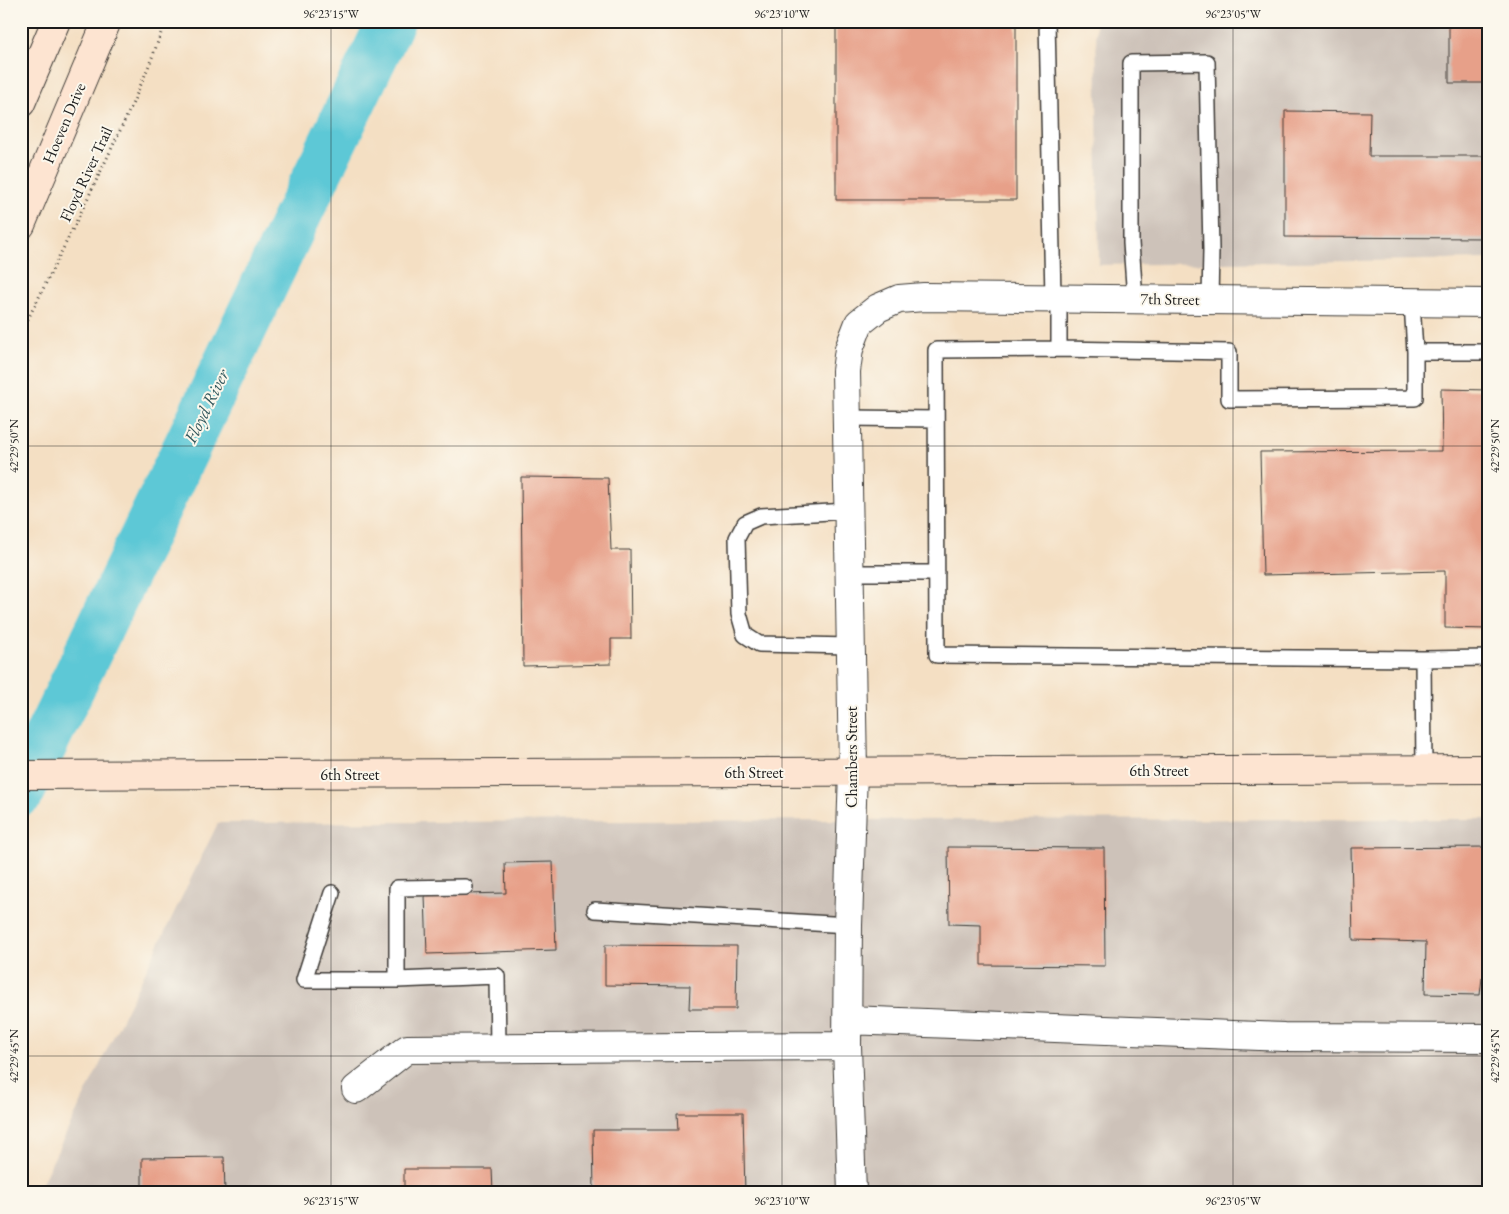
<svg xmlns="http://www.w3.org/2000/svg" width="1509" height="1214" font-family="'EB Garamond',serif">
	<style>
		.industrial { fill: #cdc2b9 }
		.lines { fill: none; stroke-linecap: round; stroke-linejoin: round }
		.river { stroke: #5dc8d6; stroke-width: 48 }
		.building { fill: #e7a089 }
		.lane-casing { stroke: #3c3935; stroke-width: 18 }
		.street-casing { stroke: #3c3935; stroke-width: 30 }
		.secondary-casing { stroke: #3c3935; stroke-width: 30 }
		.path { stroke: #3c3935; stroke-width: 3; stroke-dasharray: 1 4; stroke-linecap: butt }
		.lane { stroke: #fff; stroke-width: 15 }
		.street { stroke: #fff; stroke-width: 28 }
		.secondary { stroke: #fde4d1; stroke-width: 28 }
		.ticks { fill: none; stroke: #1c1c1c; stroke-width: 1; stroke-opacity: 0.45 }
		.labels { text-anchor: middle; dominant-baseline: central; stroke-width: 4; stroke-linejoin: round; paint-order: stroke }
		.street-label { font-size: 16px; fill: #1c1c1c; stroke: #fbf7ec }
		.water-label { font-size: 18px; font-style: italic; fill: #33585d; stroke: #fbf7ec }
		.neatline { fill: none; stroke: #1c1c1c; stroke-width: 2 }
		.ticks-label { font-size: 12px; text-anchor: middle; fill: #1c1c1c }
	</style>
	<rect width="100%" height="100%" fill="#fbf7ec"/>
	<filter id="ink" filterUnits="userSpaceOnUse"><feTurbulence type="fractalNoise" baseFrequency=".02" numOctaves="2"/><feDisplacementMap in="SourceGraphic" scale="10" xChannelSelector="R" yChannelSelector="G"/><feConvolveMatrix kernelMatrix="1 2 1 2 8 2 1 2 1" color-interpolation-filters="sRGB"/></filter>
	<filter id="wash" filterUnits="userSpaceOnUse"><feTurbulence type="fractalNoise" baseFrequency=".0096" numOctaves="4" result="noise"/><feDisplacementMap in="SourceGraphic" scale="20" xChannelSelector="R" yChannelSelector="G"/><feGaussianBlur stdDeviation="1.12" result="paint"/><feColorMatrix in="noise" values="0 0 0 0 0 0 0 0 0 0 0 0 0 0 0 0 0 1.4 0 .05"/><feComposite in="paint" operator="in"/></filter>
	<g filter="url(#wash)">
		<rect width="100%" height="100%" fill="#f4dfc3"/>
		<path class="industrial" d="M1096,21h392v238l-389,6z
			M1488,819v374h-1451l181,-370 618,-3z"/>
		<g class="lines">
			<path class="river" d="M21,792l370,-771"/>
		</g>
		<g id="blocks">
			<path class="building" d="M836,21h180v179h-180z
				M1449,21h39v62h-39z
				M1285,111l85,1 -1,44h119v82l-203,-1z
				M1441,389l47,1v239l-43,-1v-57l-182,4 -3,-123 182,-1z
				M521,477l87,1 3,72h19l1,89h-20v25l-88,2z
				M948,847l156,1 1,118 -124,-1v-40l-32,-1z
				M1488,847v131h-6l-2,17 -55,-1 1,-52 -73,-2 -2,-92z
				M553,862l3,88 -129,4 -2,-59 81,-2 -1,-30z
				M605,945l132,1 -1,63h-47l1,-23 -85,-1z
				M677,1113h66l2,80h-151l-1,-63h85z
				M224,1157l1,36h-83v-35z
				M404,1169h88l1,24h-89z"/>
		</g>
	</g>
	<g filter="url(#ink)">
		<use href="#blocks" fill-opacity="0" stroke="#3c3935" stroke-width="1"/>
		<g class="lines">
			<g class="lane-casing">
				<path id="lane" d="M1047,21l6,276
					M1059,298v51
					M1135,299l-4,-56v-180l76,-1 4,188 -1,50
					M1412,302l3,50h73
					M1415,352v46l-186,1v-47l-170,-3 -123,1 1,305 486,4 1,110
					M847,418l89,1
					M848,511l-87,5 -16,7 -8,15 2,76 6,21 14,9 91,2
					M849,573h88
					M1423,659l65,-1
					M332,893l-28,87h93l100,-4 1,72
					M595,910l253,15
					M397,980v-92l68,-1"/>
			</g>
			<g class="street-casing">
				<path id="street" d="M848,1020l436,17 204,1
					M356,1089l51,-40 440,-3
					M852,1193l-5,-147 1,-121 5,-154 -7,-400 3,-22 10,-26 19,-15 21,-9 25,-2 564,6"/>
			</g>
			<g class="secondary-casing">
				<path id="secondary" d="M21,103l35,-82
					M21,225l86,-204
					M21,775l1467,-6"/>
			</g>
			<path class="path" d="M21,333c29,-58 58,-116 86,-175 21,-44 43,-90 58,-137"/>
			<use href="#lane" class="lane"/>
			<use href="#street" class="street"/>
			<use href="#secondary" class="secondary"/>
		</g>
	</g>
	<path class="ticks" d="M331,21v1172M782,21v1172M1233,21v1172M21,446h1467M21,1056h1467"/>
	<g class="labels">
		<g class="street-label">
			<text transform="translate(64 123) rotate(-67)">Hoeven Drive</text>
			<text transform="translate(86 174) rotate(-65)">Floyd River Trail</text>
			<text transform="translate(1170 299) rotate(1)">7th Street</text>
			<text transform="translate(851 757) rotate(-90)">Chambers Street</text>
			<text x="1159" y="770">6th Street</text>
			<text x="754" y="772">6th Street</text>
			<text x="350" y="774">6th Street</text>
		</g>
		<g class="water-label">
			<text transform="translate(206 406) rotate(-64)">Floyd River</text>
		</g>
	</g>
	<rect width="1509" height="1214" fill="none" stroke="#fbf7ec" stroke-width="55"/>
	<rect x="28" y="28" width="1454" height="1158" class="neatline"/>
	<g class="ticks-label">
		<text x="331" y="18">96°23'15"W</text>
		<text x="782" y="18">96°23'10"W</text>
		<text x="1233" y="18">96°23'05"W</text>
		<text transform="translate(14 446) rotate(-90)" y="4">42°29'50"N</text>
		<text transform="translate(1495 446) rotate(-90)" y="4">42°29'50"N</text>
		<text transform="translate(14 1056) rotate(-90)" y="4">42°29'45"N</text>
		<text transform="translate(1495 1056) rotate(-90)" y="4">42°29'45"N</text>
		<text x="331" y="1205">96°23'15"W</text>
		<text x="782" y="1205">96°23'10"W</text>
		<text x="1233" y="1205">96°23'05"W</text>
	</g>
</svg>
